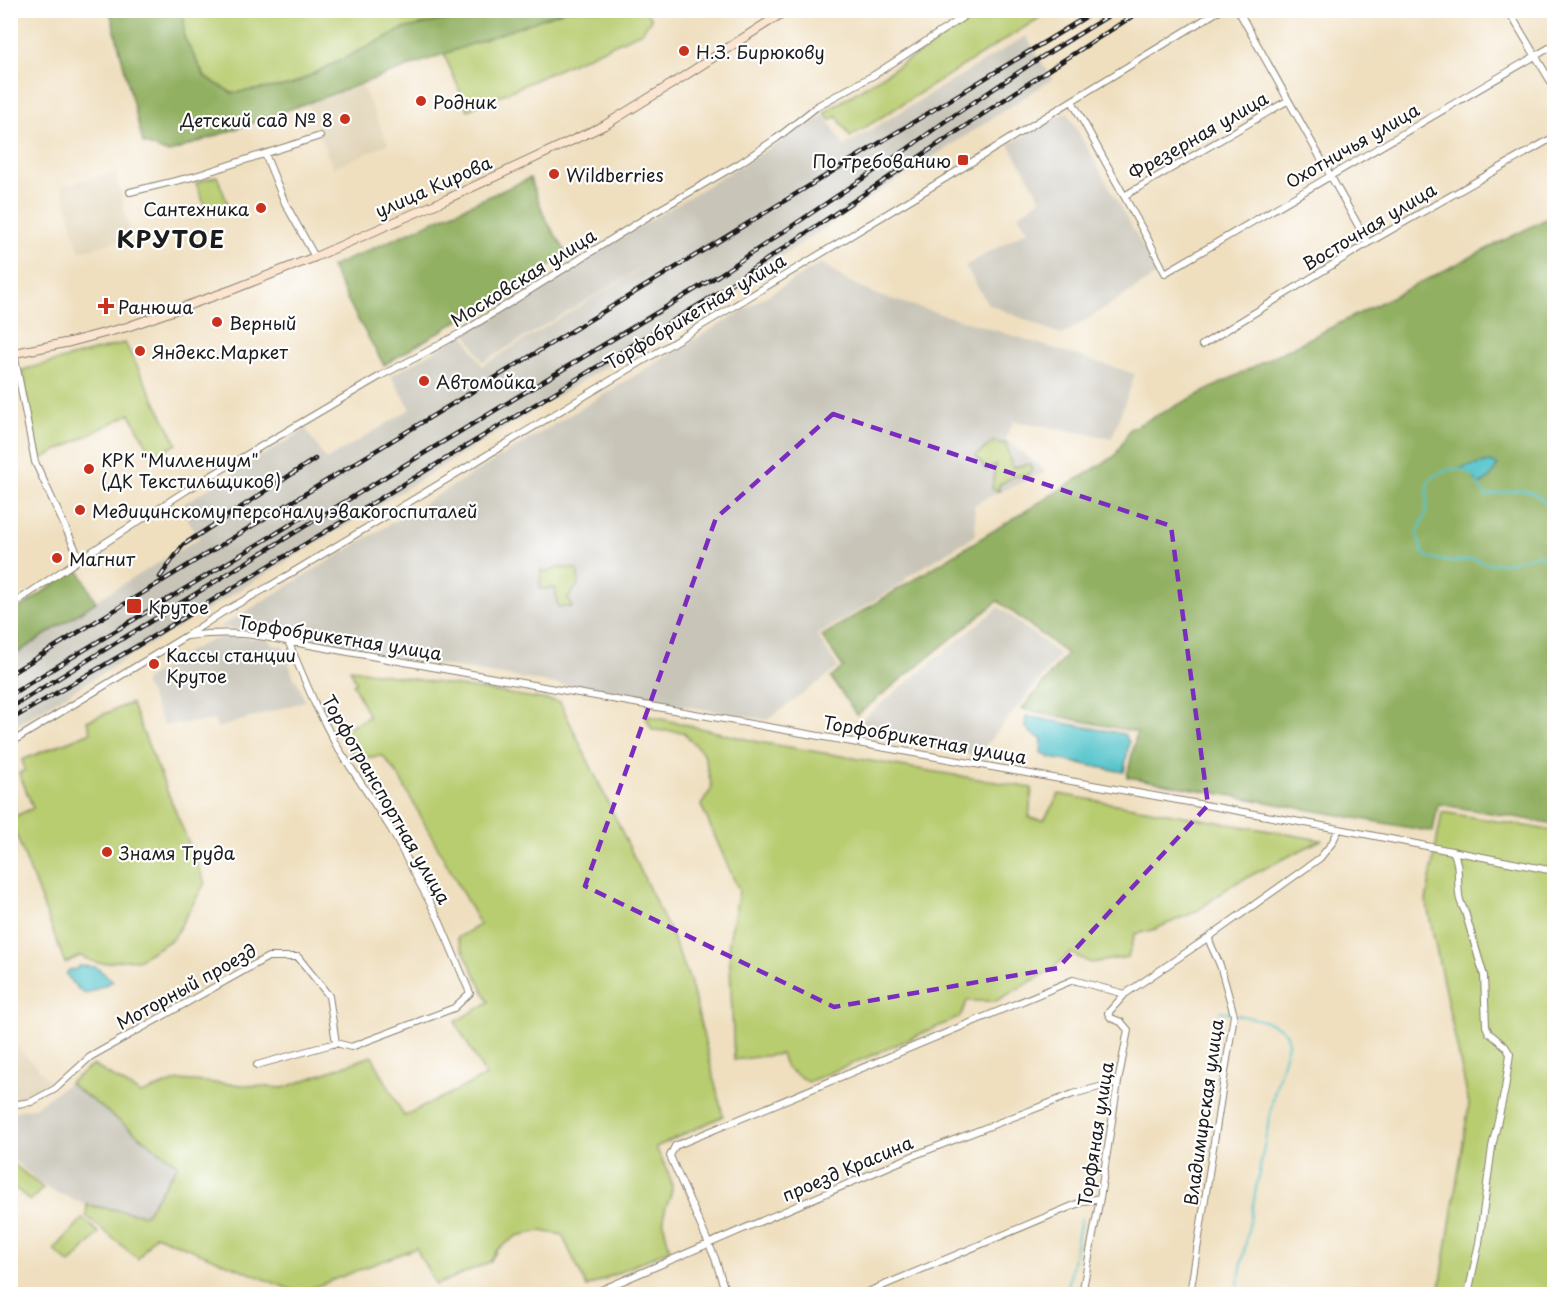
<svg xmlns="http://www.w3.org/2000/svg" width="1565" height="1305" font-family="'Playpen Sans',sans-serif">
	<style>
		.built { fill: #dfd2b4 }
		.industrial { fill: #c8c4b8 }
		.green { fill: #b8cc70; stroke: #6a7446; stroke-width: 1.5 }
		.forest { fill: #92b062; stroke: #57663f; stroke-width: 1.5 }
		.water { fill: #57c5cc; stroke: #3a7074; stroke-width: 1.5 }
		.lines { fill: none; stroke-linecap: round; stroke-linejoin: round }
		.stream { stroke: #57c5cc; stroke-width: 2 }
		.street-casing { stroke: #867e6e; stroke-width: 8 }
		.secondary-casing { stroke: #867e6e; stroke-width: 10 }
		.street { stroke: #fff; stroke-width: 6 }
		.secondary { stroke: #fce5d0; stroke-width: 8 }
		.rail-casing { stroke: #1c1c1c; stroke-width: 4.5 }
		.rail { stroke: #fff; stroke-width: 2; stroke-dasharray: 7; stroke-linecap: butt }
		.marked { fill: none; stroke: #7b2cbf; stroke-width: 4.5; stroke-dasharray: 12 8; stroke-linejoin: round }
		.poi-dot { fill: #c8321e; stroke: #fff; stroke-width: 2 }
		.labels { text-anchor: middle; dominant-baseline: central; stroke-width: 4.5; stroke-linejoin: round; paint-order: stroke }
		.poi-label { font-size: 18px; fill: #1c1c1c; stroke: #fff; text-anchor: start }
		.street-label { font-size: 18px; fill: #1c1c1c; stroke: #fff }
		.district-label { font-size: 24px; font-weight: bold; letter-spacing: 1.5px; fill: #1c1c1c; stroke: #fff }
	</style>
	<rect width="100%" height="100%" fill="#fff"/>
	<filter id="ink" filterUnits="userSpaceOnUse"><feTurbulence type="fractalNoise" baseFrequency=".0167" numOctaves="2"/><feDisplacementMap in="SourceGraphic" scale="12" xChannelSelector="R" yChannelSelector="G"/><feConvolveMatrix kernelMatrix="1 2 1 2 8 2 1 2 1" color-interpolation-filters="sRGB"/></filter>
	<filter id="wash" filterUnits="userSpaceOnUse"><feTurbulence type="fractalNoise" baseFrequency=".008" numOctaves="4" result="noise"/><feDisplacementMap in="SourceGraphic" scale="24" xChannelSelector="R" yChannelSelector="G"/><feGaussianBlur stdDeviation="1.35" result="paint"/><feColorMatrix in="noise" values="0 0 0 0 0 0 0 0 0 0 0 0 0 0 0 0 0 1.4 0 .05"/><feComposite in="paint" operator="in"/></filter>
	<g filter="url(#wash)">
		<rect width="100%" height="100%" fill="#efdfbf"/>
		<path class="built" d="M361,83l27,61 -55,24 -26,-65z
			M116,172l15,66 -52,14 -17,-66z
			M10,1039l40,42 -27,19 -12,1z"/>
		<path class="industrial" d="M1026,36l26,43 -336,220 -529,323 -176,106v-76l188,-114 -19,-32 126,-77 20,31 85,-51 -20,-33 73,-42 18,32 188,-115 -187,111 -17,-29 138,-85 221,-133 19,31z
			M1067,112l91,162 -96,61 -74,-31 -23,-38 63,-36 -10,-15 23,-16 -32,-55z
			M821,263l25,17 31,15 121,36 137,43 -23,64 -98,-17 -9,18 41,33 -60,26 -12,7 2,30 -71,43 1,3 -89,54 21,33 -71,52 -547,-93z
			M999,607l61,48 -83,101 -129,-25z
			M228,636l41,4 4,5 10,1 11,33h2l9,22 -88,27 -2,-8 -51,5 -20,-42 3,-5 37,-21 -1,-3 27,-13z
			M69,1083l109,82 -33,51 -58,-11 -39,-16 -37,-31v-46l23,-4z"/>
		<path class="green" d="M564,10l82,1 5,8 -9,13 -174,78 -24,-56z
			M987,10l35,1 4,5 8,-5h7l3,4 -194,122 -13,-21 -7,4 -5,-8z
			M184,11h301l-82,18 -112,56 -59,8 -27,-16 -21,-40z
			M217,176l11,29 -21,6 -11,-28z
			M125,343l52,101 -24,13 -23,-43 -91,46 -17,-90z
			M993,442l13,2 6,24 18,-4 2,6 -5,5 -13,1 -15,9v6l-7,-3 4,-24 -10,6 -10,-14z
			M559,568l18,1 2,14 -11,15 4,9h-14l-3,-19 -15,1 1,-19 7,2z
			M350,669l210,33 110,230 20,48 33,136 -67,31c4,11 16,29 16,40 0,9 -5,16 -7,23 -4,13 2,27 5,39l-83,38 -25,-52 -21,-4 -24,5 -20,14 -7,12 -54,23 -20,-37 -117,45 -144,-58 -17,24 -52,-43 1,-11 58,10 33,-50 -109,-82 24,-18 48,29 38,-14 104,8 89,-32 32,60 82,-40 -31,-54 34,-20 -32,-64 23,-13 -82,-150 -15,-19 -28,2 -16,-27 30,-14 -16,-33 3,-2z
			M131,703l74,180 -32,56 -35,21c-13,-3 -26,4 -39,3 -7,-1 -13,-5 -19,-7l-15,7 -54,-142v-3l22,-10 -14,-35 6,-3 -3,-10 69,-28 -4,-11z
			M645,715l113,27 274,46 -3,30 15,2 15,-26 262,46 -89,45 -35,26 -44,19 -18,4 -7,23 -37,6 -21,-10 -20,18 -54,30h-29l-7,16 -85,37 -67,28 -22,-14 -5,-14 -47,6 -5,-119 10,-50 -38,-86 11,-17 -8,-34 -21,-22 -31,-2z
			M1442,812l112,19v463h-115l30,-190 -43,-203z
			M11,1162l32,26 -13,13 -19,-17z
			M83,1218l16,15 -29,31 -16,-14z"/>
		<path class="forest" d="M110,11h74v26l21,40 27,16 59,-8 112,-56 82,-18h79l-396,142 -25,-10z
			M530,178l16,42 22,35 -184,110 -27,-47 -26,-51z
			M1554,215v609l-116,-20 -5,28 -306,-55 10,-45 -115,-23 45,-55 -69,-53 -141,114 -26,-37 12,-11 -21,-31 293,-180 15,-27z
			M78,568l18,34 -85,55v-43z"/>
		<path class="water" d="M1490,462l8,3 -9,14 -10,6 -8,-11 -10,-6z
			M1026,716l98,18 5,8 -5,30 -73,-14 -10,-5 1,-14 -10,-5 -7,-8z
			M79,966l17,1 17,14 -27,13 -9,-6 -11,-14 3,-4 7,-1z"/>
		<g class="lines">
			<path class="stream" d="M1474,478c-14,-17 -32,-8 -46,3l-2,32 -9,21 6,20 6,4 22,4 24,-3 6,3 10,2 18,-2 30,-8
				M1477,483l9,13c17,-3 39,-11 53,1 6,5 11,13 15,19
				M1540,557l14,-4
				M1220,1011l11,3
				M1067,1294l14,-75
				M1236,1294l38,-200 14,-50 -1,-10c-13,-14 -32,-15 -50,-19"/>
		</g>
	</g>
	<g filter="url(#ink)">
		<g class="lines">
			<g class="street-casing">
				<path id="street" d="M1238,10l130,233
					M1508,10l46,77
					M1072,101l79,144 14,28 389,-228
					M265,154l20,49 30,54
					M130,192l62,-15 128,-41
					M1124,196l163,-95
					M1202,345l166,-102 186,-106
					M14,353l21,109 45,97
					M10,606l70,-47 107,-69 195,-115 37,-19 47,-26 186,-116 88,-51 37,-25 42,-33 55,-30 100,-65
					M187,636c25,-3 47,-4 72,0l1080,193 215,42
					M10,743l176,-107 37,-24 47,-26 648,-391 302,-185
					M1453,851c7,13 4,28 6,43 0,6 3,12 6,18l19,64 2,50 3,7 16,13 5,8 -5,35 -13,58 -13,96 -11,51
					M257,1065l79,-22 15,4 103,-39 16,-15 -31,-73 -48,-91 -55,-84 -21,-41 -27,-63
					M10,1105l21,-3 24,-13 35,-32 178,-100h30l31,39 7,47
					M10,1288l8,6
					M592,1294l323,-139 158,-61 45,-12
					M726,1294l-11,-36 -45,-102 5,-10 398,-166 52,14
					M863,1294l221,-93 16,-3
					M1082,1294l18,-96 18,-116 10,-52 -7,-8 -10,-4 -3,-5 17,-19 84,-57 111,-79 12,-15 7,-14
					M1190,1294l44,-279 -14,-50 -10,-22 -1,-6"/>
			</g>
			<g class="secondary-casing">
				<path id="secondary" d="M10,354l60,-12 57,-15 107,-38 81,-32 132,-58 158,-74 70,-43 112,-72"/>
			</g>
			<use href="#street" class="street"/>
			<use href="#secondary" class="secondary"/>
			<g class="rail-casing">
				<path id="rail" d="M160,577l23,-32 132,-86
					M10,674l1087,-664
					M10,695l306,-186
					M10,708l388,-239 321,-194 188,-126 37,-27 96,-64 78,-48
					M10,720l127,-74 565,-343 351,-236 89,-57"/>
			</g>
			<use href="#rail" class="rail"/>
		</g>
	</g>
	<path class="marked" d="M833,414l338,112 37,279 -150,163 -224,39 -249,-121 131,-368z"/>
	<g class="poi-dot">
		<circle cx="684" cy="51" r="6"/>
		<circle cx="421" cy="101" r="6"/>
		<circle cx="345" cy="119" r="6"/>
		<rect x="957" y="154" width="12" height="12" rx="3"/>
		<circle cx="554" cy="174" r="6"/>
		<circle cx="261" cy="208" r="6"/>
		<path d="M103 297h6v6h6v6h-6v6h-6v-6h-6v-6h6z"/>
		<circle cx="217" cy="322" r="6"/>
		<circle cx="140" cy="351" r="6"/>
		<circle cx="424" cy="381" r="6"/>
		<circle cx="89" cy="469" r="6"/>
		<circle cx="80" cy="510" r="6"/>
		<circle cx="57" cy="558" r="6"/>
		<rect x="126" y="598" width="16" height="16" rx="3"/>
		<circle cx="154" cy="664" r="6"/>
		<circle cx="107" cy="852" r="6"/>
	</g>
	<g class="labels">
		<g class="poi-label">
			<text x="696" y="51">Н.З. Бирюкову</text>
			<text x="433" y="101">Родник</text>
			<text x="333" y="119" text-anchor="end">Детский сад № 8</text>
			<text x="951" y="160" text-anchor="end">По требованию</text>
			<text x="566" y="174">Wildberries</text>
			<text x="249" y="208" text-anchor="end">Сантехника</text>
			<text x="118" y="306">Ранюша</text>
			<text x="229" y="322">Верный</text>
			<text x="152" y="351">Яндекс.Маркет</text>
			<text x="436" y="381">Автомойка</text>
			<text x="101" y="459">КРК "Миллениум"<tspan x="101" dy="21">(ДК Текстильщиков)</tspan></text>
			<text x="92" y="510">Медицинскому персоналу эвакогоспиталей</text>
			<text x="69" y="558">Магнит</text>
			<text x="148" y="606">Крутое</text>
			<text x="166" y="654">Кассы станции<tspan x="166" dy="21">Крутое</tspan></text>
			<text x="119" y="852">Знамя Труда</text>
		</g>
		<g class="street-label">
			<text transform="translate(1198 135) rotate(-30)">Фрезерная улица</text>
			<text transform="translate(1352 145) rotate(-30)">Охотничья улица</text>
			<text transform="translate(433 186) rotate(-24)">улица Кирова</text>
			<text transform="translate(1369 226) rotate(-31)">Восточная улица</text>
			<text transform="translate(523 277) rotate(-32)">Московская улица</text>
			<text transform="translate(695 311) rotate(-31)">Торфобрикетная улица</text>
			<text transform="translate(340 637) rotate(9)">Торфобрикетная улица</text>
			<text transform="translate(925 739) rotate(10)">Торфобрикетная улица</text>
			<text transform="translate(387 799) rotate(60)">Торфотранспортная улица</text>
			<text transform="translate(186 986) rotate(-29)">Моторный проезд</text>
			<text transform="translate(1203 1112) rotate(-82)">Владимирская улица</text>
			<text transform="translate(1095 1134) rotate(-81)">Торфяная улица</text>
			<text transform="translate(847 1168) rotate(-23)">проезд Красина</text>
		</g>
		<g class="district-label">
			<text x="171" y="238">КРУТОЕ</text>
		</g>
	</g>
	<rect width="1565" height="1305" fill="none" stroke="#fff" stroke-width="36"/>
</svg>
